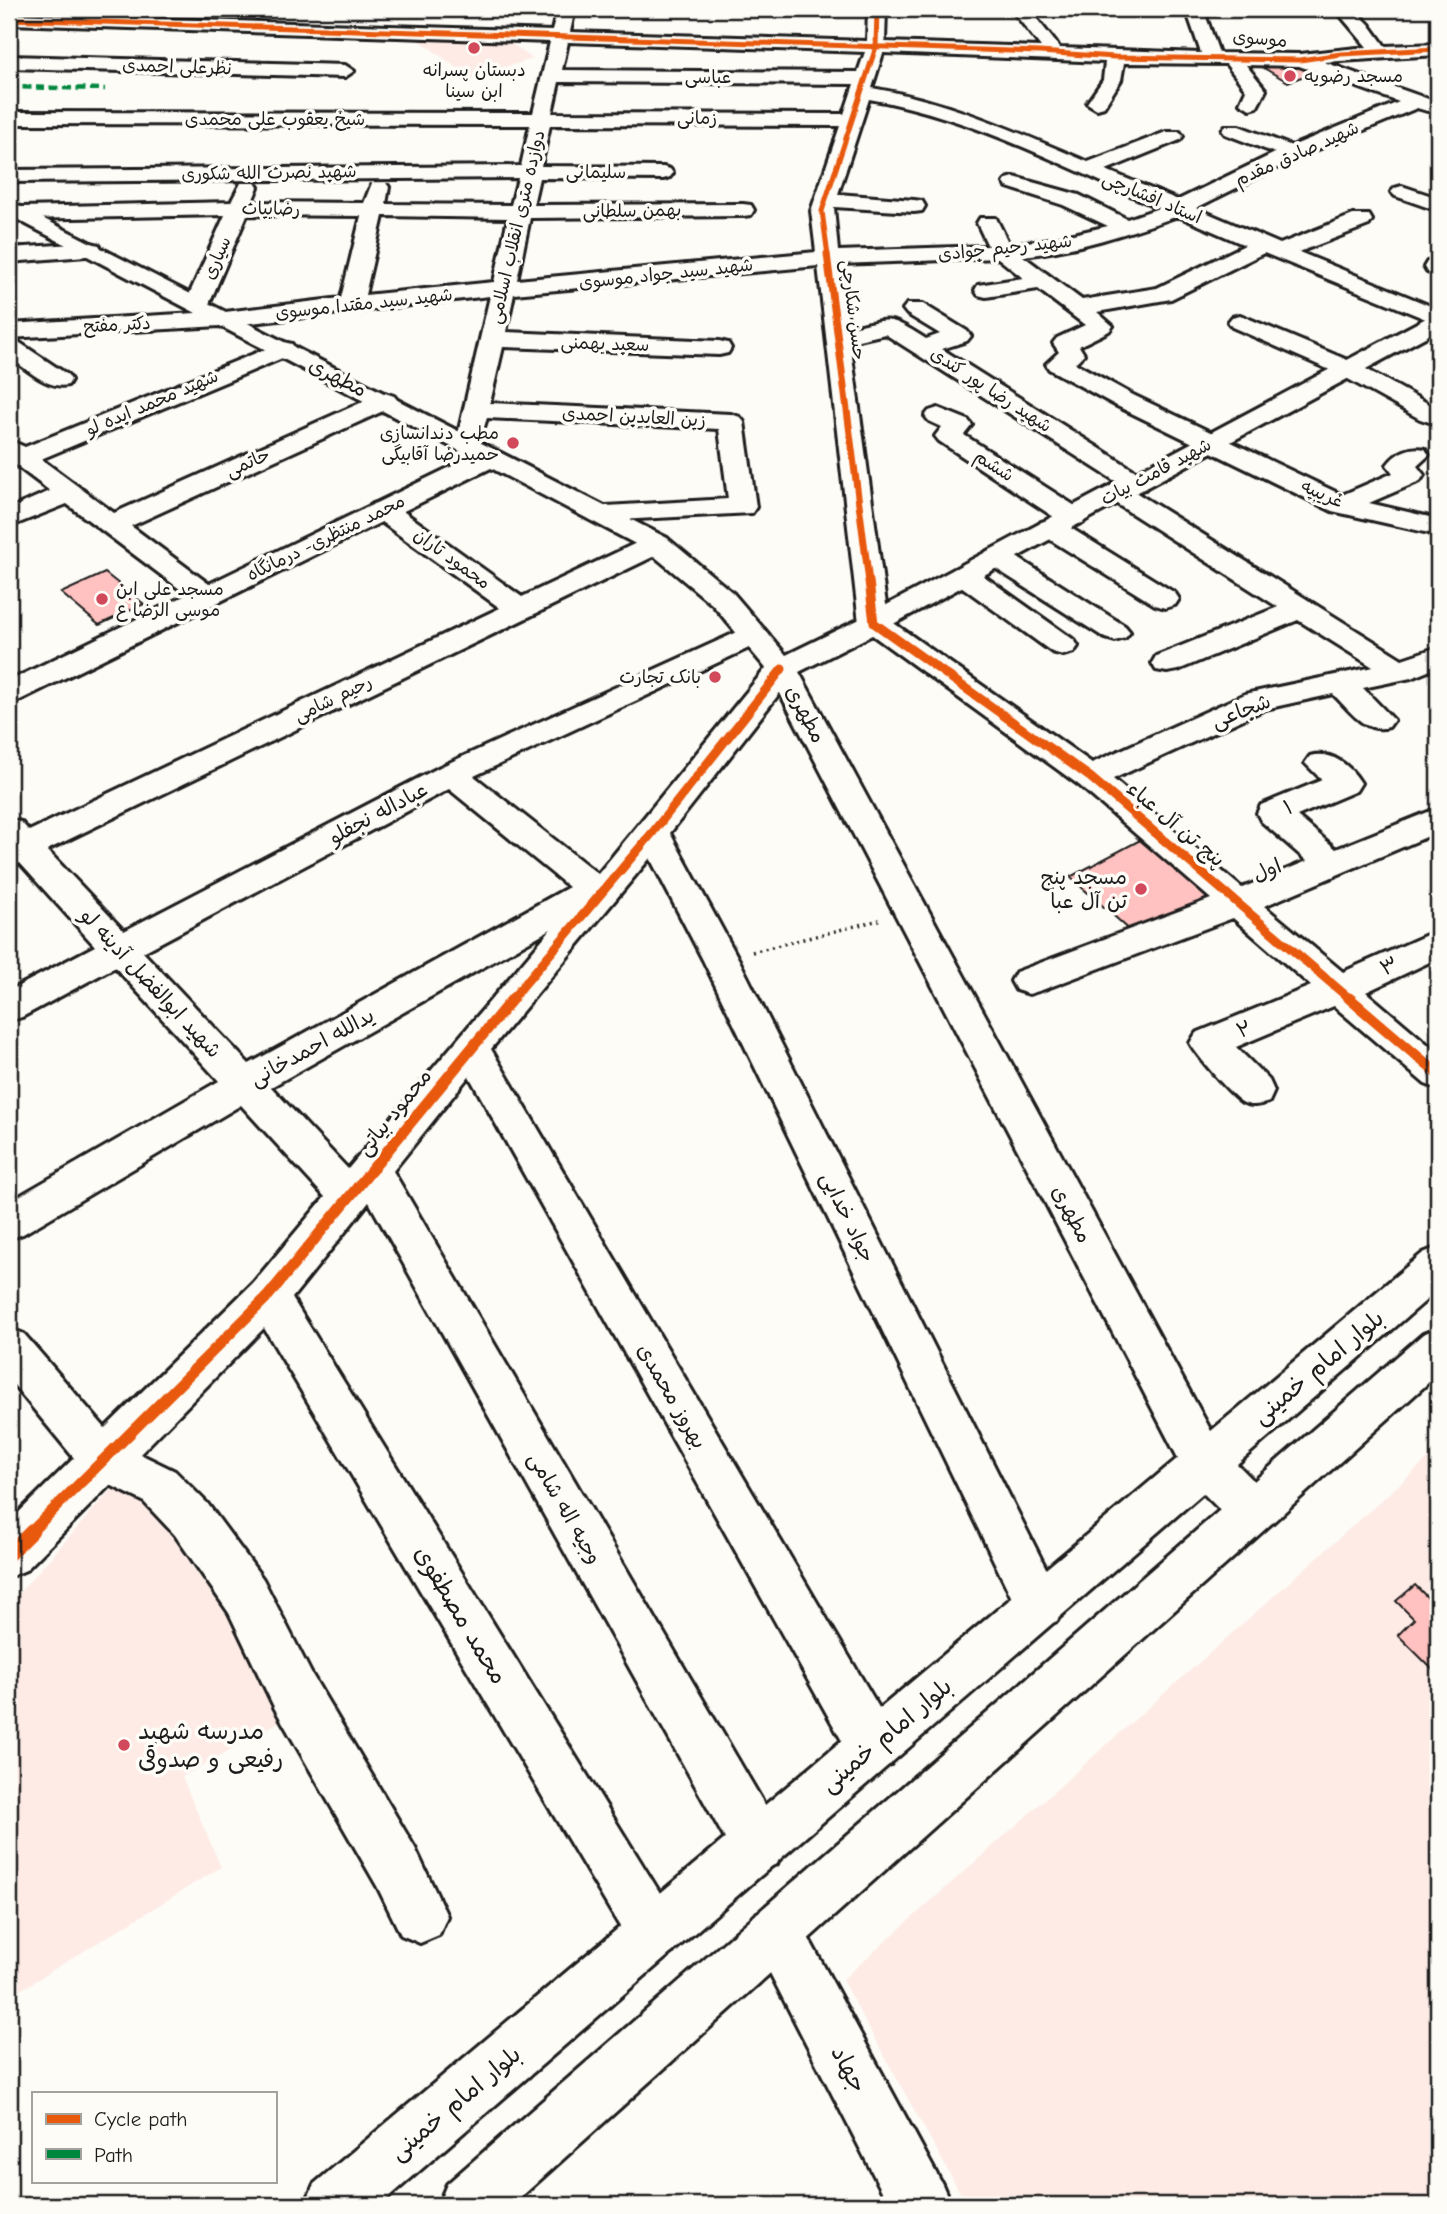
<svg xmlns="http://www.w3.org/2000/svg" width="1447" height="2214" font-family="'Comic Neue','Playpen Sans Arabic',sans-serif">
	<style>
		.built { fill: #feebe6 }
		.building { fill: #ffc2c0; stroke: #1c1c1c; stroke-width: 2 }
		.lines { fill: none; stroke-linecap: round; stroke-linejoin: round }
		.minor-casing { stroke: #1c1c1c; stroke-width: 6 }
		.major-casing { stroke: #1c1c1c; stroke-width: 6 }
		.path { stroke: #1c1c1c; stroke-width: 3.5; stroke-dasharray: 2 4.5; stroke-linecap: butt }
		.minor { fill: #fdfcf7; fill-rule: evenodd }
		.major { fill: #fdfcf7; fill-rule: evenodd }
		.quiet { stroke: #00873e; stroke-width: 4.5; stroke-dasharray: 9 4.5; stroke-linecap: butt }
		.cycleway-far4-casing { stroke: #fdfcf7; stroke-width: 8 }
		.cycleway-far3-casing { stroke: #fdfcf7; stroke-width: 10 }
		.cycleway-far2-casing { stroke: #fdfcf7; stroke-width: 12 }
		.cycleway-far1-casing { stroke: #fdfcf7; stroke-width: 16 }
		.cycleway-casing { stroke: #fdfcf7; stroke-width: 18 }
		.cycleway-far4 { stroke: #e8590c; stroke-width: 5 }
		.cycleway-far3 { stroke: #e8590c; stroke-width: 7 }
		.cycleway-far2 { stroke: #e8590c; stroke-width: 9 }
		.cycleway-far1 { stroke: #e8590c; stroke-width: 11 }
		.cycleway { stroke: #e8590c; stroke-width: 14 }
		.poi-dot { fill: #d1495b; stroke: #fdfcf7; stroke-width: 2.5 }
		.labels { text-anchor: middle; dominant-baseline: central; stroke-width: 7; stroke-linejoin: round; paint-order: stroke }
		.far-street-label { font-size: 18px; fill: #1c1c1c; stroke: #fdfcf7 }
		.far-poi-label { font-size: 18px; fill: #1c1c1c; stroke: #fdfcf7; text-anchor: start }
		.street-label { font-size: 21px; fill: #1c1c1c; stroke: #fdfcf7 }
		.poi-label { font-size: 21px; fill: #1c1c1c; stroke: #fdfcf7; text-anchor: end }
		.near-street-label { font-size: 24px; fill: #1c1c1c; stroke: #fdfcf7 }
		.near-poi-label { font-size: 24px; fill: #1c1c1c; stroke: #fdfcf7; text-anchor: start }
	</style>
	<rect width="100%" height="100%" fill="#fdfcf7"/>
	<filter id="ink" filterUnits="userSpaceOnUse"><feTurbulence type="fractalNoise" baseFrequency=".0143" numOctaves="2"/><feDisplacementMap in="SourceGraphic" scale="14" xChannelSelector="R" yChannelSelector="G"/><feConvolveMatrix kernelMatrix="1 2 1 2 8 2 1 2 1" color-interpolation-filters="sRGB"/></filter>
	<g filter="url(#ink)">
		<path class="built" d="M412,35l92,3 29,21 -31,9 8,5 -34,9z
			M1438,1450v755h-471l-125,-225z
			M128,1471l74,73 93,169 -113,64 39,90 -212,130v-393z"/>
		<path class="building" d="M1255,63l42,1 21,7 -30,11z
			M105,573l39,31 -45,21 -38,-32z
			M1144,838l69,63 -81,31 -62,-55z
			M1415,1585l14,14 9,-9v85l-40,-40 16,-16 -18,-18z"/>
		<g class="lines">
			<g class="minor-casing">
				<path id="minor" d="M557,9h18l-5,23 297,9 1,-32h18l-1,33 156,5 -30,-38h18l31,39 141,5 -13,-38 7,-6h20l-9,8 13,36 81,1 67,-7 -32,-38h19l15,15 16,22 53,-2v11l-114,7 110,39 3,4 -3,4 -7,2 -10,-3 -118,49 -103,51 84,36 73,-29h16l3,5 -3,5 -70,27 139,57v15l-174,-71 -93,46 -74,13 16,14 -4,5 -30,15 5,8 -9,9 58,32 209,100 51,-22 -6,-8c9,-13 24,-19 38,-16l4,6 -12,11 7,9 -4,6 -51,22 69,16v16l-106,-24 -217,-106 -66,-36 -3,-5 13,-12 -6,-9 4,-5 28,-13 -47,-36 -52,8 -8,-2 -3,-5 3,-5 45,-7 -25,-20 -158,6 9,64c42,-10 39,-13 77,11l14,-5 -33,-20 -4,-5 4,-5h16l44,27 4,5 -4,5 -25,8 203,128 4,6 -4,6 -13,1 270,169 36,-12v20l-27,11 -48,10 31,32 -5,7c-25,7 -39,-17 -56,-33l-68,15 -152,70 129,109 65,-27 -46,-40 -4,-8 4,-8 61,-25 -17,-17 5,-7c21,-6 40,9 51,27l-5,8 -59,25 39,33 102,-41v24l-174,74 79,66 95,-42v28l-72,34 72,61v36l-13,-5 -91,-78 -98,41 33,33 5,11 -5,11c-10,3 -18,5 -27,0 -12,-8 -45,-46 -52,-59l6,-10 115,-47 -78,-68 -191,72 -13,4 -13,-4 -5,-9 5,-9 195,-73 -132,-114 -215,-156 -5,-6 -41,-357 -304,28 -8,38 213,9 9,2 3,5 -3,5 -9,2 -216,-8 -13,56 241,11 9,3 4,5 12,85 -4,6 -153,8 -10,-2 -4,-6 4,-6 139,-8 -9,-70 -232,-11 -7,21 -9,3 -9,-3 -4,-5 32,-138 -265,30 -8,-2 -4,-5 4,-5 8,-2 116,-14 20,-82 -114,-1 -38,89 -4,5h-16l-4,-5 40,-89 -203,4 -8,-1 -3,-5 3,-5 8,-1 209,-5 10,-19h14l3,4 -6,15 112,1 8,-20h14l3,4 -3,17 125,1 7,-27 -509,4v-12l512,-4 9,-41 -521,-1v-12l524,1 17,-71 -541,-18v-10l543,17zM568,42l297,10 -7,20 -296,-2zM883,53l222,9 -2,18 -16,23 10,6 7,-2 17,-27 3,-17 102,1 20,26 -6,13 10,6 7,-2 9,-17 -20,-25 53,1 100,36 -107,44 -53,-20h-14l-3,4 3,4 50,19 -97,47 -72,-30 74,-30 3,-4 -3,-4h-14l-78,30c-71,-30 -139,-61 -216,-74zM559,82l295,2 -10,30 -292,-1zM869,99c101,17 197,68 290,109l-32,11 -48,-24 -65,-18 -7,2 -3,4 3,4 56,18 45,21 -56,13 -43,5 -13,-26h-16l-3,5 11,23 -150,5 -4,-44 80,5 8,-1 3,-5 -3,-5 -8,-1 -76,-6zM550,125l290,1 -29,85 5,41 -299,28 13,-62 213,-2 8,-1 3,-5 -3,-5 -8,-1 -210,1 6,-27 124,1 7,-2 3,-4 -3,-4 -7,-2 -122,-1zM383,216l125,2 -14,64 -129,13zM1178,216l67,29 -88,43 -75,12 -59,-44c54,-6 103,-22 155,-40zM885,334l238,152 -14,1 -4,6 4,6 169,108 -122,49 -4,7 4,7 11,2 11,-2 120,-50 75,47 -128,27 -153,69 -204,-144 -38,-277z
					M9,56l336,9 9,6 -9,6 -336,-9z
					M1402,186l36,12v13l-43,-15 -4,-4 4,-4z
					M91,243l8,2 3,5 -3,5 -90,7v-14z
					M1435,260l3,1v14l-11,-3 -3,-5 3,-5z
					M1240,315l117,49 72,40 9,-3v18l-9,3 -9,-3 -81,-45 -107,-47 -4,-5 4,-5z
					M9,339l8,2 51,34 3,5 -3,5c-21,5 -42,-17 -59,-28z
					M283,342l9,2 3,5 -3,5 -251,105 73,54 262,-117 9,-3 9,3 4,5 -4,5 -263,120 86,64 4,6 -4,6 -10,3 -10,-3 -130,-98 -58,23v-18l41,-18 -41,-31v-20l16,7z
					M938,408l30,12 4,5 -8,10 119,76 4,6 -4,6 -10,2 -10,-2 -124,-82 -4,-5 7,-9 -13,-6 -4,-5 4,-5z
					M383,502l10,2 129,93 125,-59 10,-2 10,2 4,6 -4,6 -620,300 77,81 316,-164 304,-138 10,-3 10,3 5,6 -5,6 -290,135 124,98 173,-212 11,-2 11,2 4,7 -4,7 -123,157 69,127 325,644 -7,17 -17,7 -17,-7 -320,-661 -53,-102 -159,191 400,679 7,18 -7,18 -18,7 -18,-7 -386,-688 -76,95 384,655 7,19 -7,19 -19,7 -19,-7 -370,-662 -77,96 381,616 8,19 -8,19 -19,8 -19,-8 -371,-624 -124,126 35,17 32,32 56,76 48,94 104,175 32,68 -8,19 -19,8 -19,-8 -24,-49 -102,-177 -46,-96 -54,-78 -32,-34 -33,-16 -84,85 -17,7v-55l65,-64 -65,-79v-51l15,6 81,94 148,-145 72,-86 -84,-92 -218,129 -14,5v-37l210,-121 -104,-114 -93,50 -13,4v-30l86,-45 -75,-83 -11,3v-47l12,3 8,9 471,-223 -127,-92 -4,-6 4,-6zM449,789l120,98 -320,177 -106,-112zM551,929l-203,240 -77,-82z
					M1051,520l10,2 114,71 4,6 -4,6 -10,3 -10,-3 -114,-71 -4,-6 4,-6z
					M997,549l10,2 118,75 5,6 -5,6 -10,3 -10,-3 -118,-75 -4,-6 4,-6z
					M964,566l10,3 100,71 4,6 -4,6 -11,3 -11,-3 -98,-71 -4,-6 4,-6z
					M776,1905l19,8 147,271 9,21h-62l-140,-273 8,-19z"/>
			</g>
			<g class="major-casing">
				<path id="major" d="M9,201l658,337 66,55 53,62 78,-38 566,-301 8,-2v16l-554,299 -85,43 412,759 212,-178 15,-6v43l-201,174 17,17 169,-147 15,-6v46l-926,831h-74l9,-21 773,-674 -17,-17 -823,712h-75l9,-21 864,-726 -409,-786 -56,-67 -66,-55 -156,-82 -471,232 -11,3v-22l462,-224 -251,-131 -211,12v-14l187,-11 -187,-98z"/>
			</g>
			<path class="path" d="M752,952l127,-32"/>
			<use href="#minor" class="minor"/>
			<use href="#major" class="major"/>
			<path class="quiet" d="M9,87l96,2"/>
			<g class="cycleway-far4-casing">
				<path id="cycleway-far4" d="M9,19l1030,33 76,5 185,3 41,-6 97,-5
					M828,256l-6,-45 54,-164 1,-38"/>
			</g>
			<g class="cycleway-far3-casing">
				<path id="cycleway-far3" d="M827,254l42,328"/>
			</g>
			<g class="cycleway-far2-casing">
				<path id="cycleway-far2" d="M869,581l5,42 216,154 261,223
					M511,1000l142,-168 129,-163"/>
			</g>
			<g class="cycleway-far1-casing">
				<path id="cycleway-far1" d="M1349,998l89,76
					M30,1533l238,-237 245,-298"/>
			</g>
			<g class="cycleway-casing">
				<path id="cycleway" d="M9,1554l23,-23"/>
			</g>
			<use href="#cycleway-far4" class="cycleway-far4"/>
			<use href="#cycleway-far3" class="cycleway-far3"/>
			<use href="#cycleway-far2" class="cycleway-far2"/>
			<use href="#cycleway-far1" class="cycleway-far1"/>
			<use href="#cycleway" class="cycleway"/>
		</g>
	</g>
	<g class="poi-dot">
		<circle cx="474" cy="48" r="7"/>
		<circle cx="1290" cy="76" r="7"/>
		<circle cx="513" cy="443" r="7"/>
		<circle cx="102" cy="599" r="7"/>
		<circle cx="715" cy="677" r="7"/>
		<circle cx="1141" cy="889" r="7"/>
		<circle cx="124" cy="1745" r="7"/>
	</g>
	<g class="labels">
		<g class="far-street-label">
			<text transform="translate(1260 39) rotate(5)">موسوی</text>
			<text transform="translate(177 67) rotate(2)">نظرعلی احمدی</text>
			<text x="708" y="77">عباسی</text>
			<text x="697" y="118">زمانی</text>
			<text x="275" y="119">شیخ یعقوب علی محمدی</text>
			<text transform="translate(1297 154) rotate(-24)">شهید صادق مقدم</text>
			<text x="596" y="172">سلیمانی</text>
			<text transform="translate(269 173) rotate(-1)">شهید نصرت الله شکوری</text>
			<text transform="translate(1152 198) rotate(23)">استاد افشارچی</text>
			<text transform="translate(271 209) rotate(1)">رضابیات</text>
			<text transform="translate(632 211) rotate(-1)">بهمن سلطانی</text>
			<text transform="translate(517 227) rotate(-77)">دوازده متری انقلاب اسلامی</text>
			<text transform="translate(1005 248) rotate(-6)">شهید رحیم جوادی</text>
			<text transform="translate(217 258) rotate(-66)">سیاری</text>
			<text transform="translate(666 274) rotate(-6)">شهید سید جواد موسوی</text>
			<text transform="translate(364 304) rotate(-6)">شهید سید مقتدا موسوی</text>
			<text transform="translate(853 310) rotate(83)">حسن شکارچی</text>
			<text transform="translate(117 325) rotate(-3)">دکتر مفتح</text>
			<text transform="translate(605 344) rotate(2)">سعید بهمنی</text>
			<text transform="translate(991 390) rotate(33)">شهید رضا پور کندی</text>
			<text transform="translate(152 403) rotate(-23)">شهید محمد ایده لو</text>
			<text transform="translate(634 417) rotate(3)">زین العابدین احمدی</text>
			<text transform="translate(248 463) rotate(-24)">حاتمی</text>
			<text transform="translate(994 466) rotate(33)">ششم</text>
			<text transform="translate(1156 472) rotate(-28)">شهید قامت بیات</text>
			<text transform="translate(1322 494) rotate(24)">غریبیه</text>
			<text transform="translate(326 538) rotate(-26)">محمد منتظری- درمانگاه</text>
			<text transform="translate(452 559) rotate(36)">محمود تاران</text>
			<text transform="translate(333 699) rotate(-26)">رحیم شامی</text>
		</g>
		<g class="far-poi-label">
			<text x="474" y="70" text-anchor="middle">دبستان پسرانه<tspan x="474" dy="21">ابن سینا</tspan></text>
			<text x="1304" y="76">مسجد رضویه</text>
			<text x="499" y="433" text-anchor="end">مطب دندانسازی<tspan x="499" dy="21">حمیدرضا آقابیگی</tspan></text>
			<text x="116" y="589">مسجد علی ابن<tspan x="116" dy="21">موسی الرضا ع</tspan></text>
			<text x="701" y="677" text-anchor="end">بانک تجارت</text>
		</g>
		<g class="street-label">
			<text transform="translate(338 377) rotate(27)">مطهری</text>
			<text transform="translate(1241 711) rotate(-21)">شجاعی</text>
			<text transform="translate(806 714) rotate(62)">مطهری</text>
			<text transform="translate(1288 807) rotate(-23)">۱</text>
			<text transform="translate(378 813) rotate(-28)">عباداله نجفلو</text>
			<text transform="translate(1176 824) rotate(40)">پنج تن آل عباء</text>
			<text transform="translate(1267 870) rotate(-22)">اول</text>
			<text transform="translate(1389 966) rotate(-25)">۳</text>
			<text transform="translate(151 983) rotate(47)">شهید ابوالفضل آدینه لو</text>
			<text transform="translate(1244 1029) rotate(-22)">۲</text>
			<text transform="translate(312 1047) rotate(-29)">یدالله احمدخانی</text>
			<text transform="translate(394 1112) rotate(-51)">محمود بیاتی</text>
			<text transform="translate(1072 1214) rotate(62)">مطهری</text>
			<text transform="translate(848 1217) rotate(64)">جواد خدایی</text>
			<text transform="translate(672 1396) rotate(60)">بهروز محمدی</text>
			<text transform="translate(565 1508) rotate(60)">وجیه اله شامی</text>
		</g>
		<g class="poi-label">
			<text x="1127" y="877">مسجد پنج<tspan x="1127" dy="24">تن آل عبا</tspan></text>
		</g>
		<g class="near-street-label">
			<text transform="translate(1318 1367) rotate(-40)">بلوار امام خمینی</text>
			<text transform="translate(461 1615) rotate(59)">محمد مصطفوی</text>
			<text transform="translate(886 1735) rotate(-40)">بلوار امام خمینی</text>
			<text transform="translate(849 2069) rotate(62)">جهاد</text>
			<text transform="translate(455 2103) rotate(-40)">بلوار امام خمینی</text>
		</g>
		<g class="near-poi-label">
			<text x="138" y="1731">مدرسه شهید<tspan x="138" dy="28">رفیعی و صدوقی</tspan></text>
		</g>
	</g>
	<rect width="1447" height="2214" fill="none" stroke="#fdfcf7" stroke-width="35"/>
	<rect x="18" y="18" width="1412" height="2179" fill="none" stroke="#1c1c1c" stroke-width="2.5" filter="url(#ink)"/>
	<rect x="32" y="2092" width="245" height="91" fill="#fdfcf7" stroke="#a3a29f" stroke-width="2"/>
	<rect x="46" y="2114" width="35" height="10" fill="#e8590c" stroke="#a3a29f" stroke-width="2"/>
	<text x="94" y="2126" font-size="21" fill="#1c1c1c">Cycle path</text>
	<rect x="46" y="2149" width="35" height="10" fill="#00873e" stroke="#a3a29f" stroke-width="2"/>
	<text x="94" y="2162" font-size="21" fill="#1c1c1c">Path</text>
</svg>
